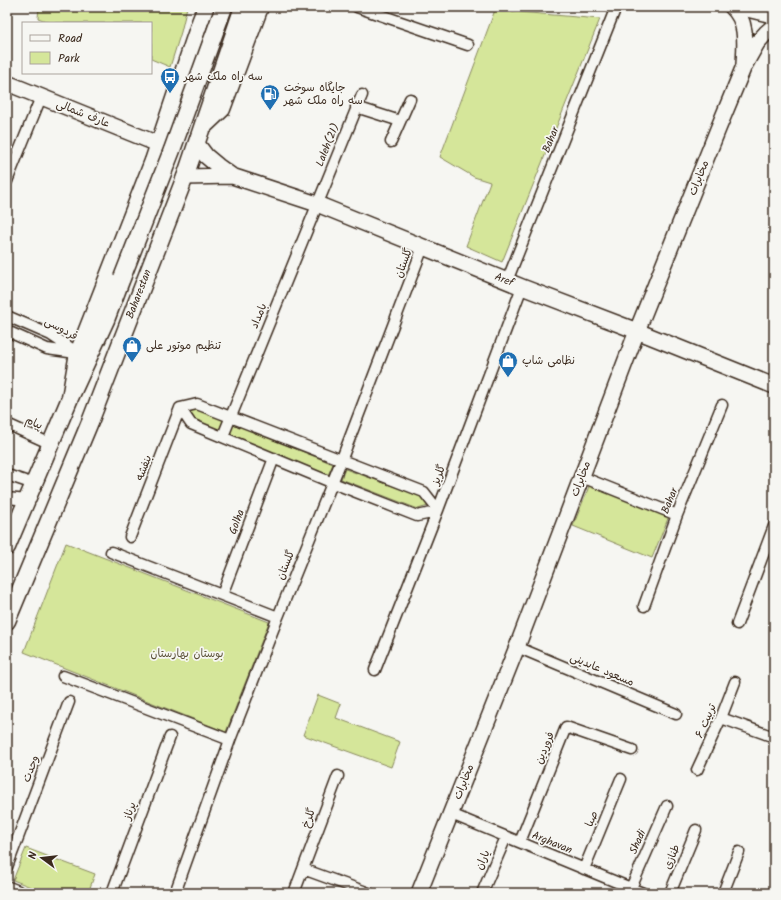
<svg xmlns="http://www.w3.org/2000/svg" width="781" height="900" font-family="Kalam,'Playpen Sans Arabic',sans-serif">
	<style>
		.green { fill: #d5e69a; stroke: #88885c }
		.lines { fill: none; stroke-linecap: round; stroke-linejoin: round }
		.street-casing { stroke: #3b2a1e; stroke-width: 13 }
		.secondary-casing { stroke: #3b2a1e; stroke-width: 18 }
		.primary-casing { stroke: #3b2a1e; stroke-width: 19 }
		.street { stroke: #f6f6f2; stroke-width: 10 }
		.secondary { stroke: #f6f6f2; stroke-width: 15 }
		.primary { stroke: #f6f6f2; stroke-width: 16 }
		.primary-bridge-casing { stroke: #3b2a1e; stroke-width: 19; stroke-linecap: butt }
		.primary-bridge { stroke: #f6f6f2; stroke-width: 16 }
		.labels { text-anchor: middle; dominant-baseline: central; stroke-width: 3.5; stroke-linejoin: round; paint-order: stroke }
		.poi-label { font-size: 11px; fill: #3b2a1e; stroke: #f6f6f2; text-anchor: start }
		.street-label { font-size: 11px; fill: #3b2a1e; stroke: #f6f6f2 }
		.park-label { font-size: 11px; fill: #5a5037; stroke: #f6f6f2 }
	</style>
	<rect width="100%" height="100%" fill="#f6f6f2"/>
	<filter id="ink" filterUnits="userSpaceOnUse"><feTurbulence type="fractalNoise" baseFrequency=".025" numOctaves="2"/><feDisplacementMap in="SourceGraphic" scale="8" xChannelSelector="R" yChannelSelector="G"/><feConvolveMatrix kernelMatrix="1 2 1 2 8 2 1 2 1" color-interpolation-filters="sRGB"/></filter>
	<g filter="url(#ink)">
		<path class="green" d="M39,7h148l-6,25 -11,35 -19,-8v-36h-100l-13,-5z
			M495,10l105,9 -98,243 -36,-16 24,-64 -16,-5 -34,-20z
			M197,409l27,10 -5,11 -25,-10 -5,-8z
			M233,423l100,41 -5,11 -99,-40z
			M345,469l76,27 7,10 -10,3 -77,-30z
			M590,484l79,32 -17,42 -79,-32z
			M66,543l203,79 -43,110 -202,-80z
			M318,695l23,9 -5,14 64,24 -9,25 -88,-32z
			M26,848l69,26 -7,19h-42l-33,-13z"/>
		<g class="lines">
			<g class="street-casing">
				<path id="street" d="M357,7l111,38
					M356,107l44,14
					M391,142l19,-43
					M7,181l34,-84
					M507,281l109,-274
					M7,316l44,19 27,18
					M7,331l40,18 29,4
					M180,408l11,16 142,59 84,33 20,-4
					M180,408l17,-4 227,88 14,18
					M7,424l44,20
					M223,436l139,-341
					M7,475l27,9
					M582,477l95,38
					M7,498l20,2
					M130,537l50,-129
					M111,552l167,65
					M222,595l52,-137
					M644,606l33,-91 45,-110
					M737,624l37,-98
					M517,647l159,67
					M375,670l63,-160 84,-223
					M63,676l167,64
					M721,718l53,19
					M697,770l24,-52 14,-36
					M451,814l192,79
					M520,842l46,-115 66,23
					M7,867l62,-165
					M303,869l66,24
					M584,869l37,-90
					M631,888l36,-82
					M112,893l58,-156
					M175,893l55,-153 48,-123 63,-156 82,-214
					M294,893l44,-117
					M482,893l24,-56
					M670,893l26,-63
					M723,893l16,-41"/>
			</g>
			<g class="secondary-casing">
				<path id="secondary" d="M732,7c16,14 13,38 12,57
					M7,83l151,61
					M197,144l9,12 12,10 14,10 85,28 205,83 115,44 137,55
					M185,177l47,-1
					M7,889l10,4
					M419,893l98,-246 120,-316 81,-202 26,-63 13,-23 9,-10 8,-7"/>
			</g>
			<g class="primary-casing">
				<path id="primary" d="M741,7l33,8
					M204,126l18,-17 38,-102
					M70,398l8,-45 75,-192 47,-139 6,-15
					M7,547l63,-149 36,-78 16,-42
					M7,621l83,-199 95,-245 58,-170"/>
			</g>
			<use href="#street" class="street"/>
			<use href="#secondary" class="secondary"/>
			<use href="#primary" class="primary"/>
			<g class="primary-bridge-casing">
				<path id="primary-bridge" d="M122,278l50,-128 52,-143"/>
			</g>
			<use href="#primary-bridge" class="primary-bridge"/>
		</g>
	</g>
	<defs>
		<g id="bus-pin" transform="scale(1)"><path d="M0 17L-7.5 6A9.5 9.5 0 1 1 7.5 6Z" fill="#1f6fb2" stroke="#f6f6f2"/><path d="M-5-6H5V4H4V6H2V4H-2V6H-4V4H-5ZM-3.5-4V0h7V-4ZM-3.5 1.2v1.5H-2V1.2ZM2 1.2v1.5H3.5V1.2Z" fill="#fff"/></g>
		<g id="fuel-pin" transform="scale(1)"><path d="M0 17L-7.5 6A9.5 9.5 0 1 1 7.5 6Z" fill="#1f6fb2" stroke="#f6f6f2"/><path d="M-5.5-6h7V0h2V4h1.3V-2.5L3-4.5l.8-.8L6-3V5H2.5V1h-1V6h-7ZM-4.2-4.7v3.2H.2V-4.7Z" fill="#fff"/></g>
		<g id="shop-pin" transform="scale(1)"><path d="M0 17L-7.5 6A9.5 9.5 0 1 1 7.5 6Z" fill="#1f6fb2" stroke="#f6f6f2"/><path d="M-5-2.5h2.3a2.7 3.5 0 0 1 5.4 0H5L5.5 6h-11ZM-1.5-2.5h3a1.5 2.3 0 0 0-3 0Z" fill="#fff"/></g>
	</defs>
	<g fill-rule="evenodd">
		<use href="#bus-pin" x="170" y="77"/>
		<use href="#fuel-pin" x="270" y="94"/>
		<use href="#shop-pin" x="132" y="346"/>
		<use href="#shop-pin" x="508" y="361"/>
	</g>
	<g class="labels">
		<g class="poi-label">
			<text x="184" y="77">سه راه ملک شهر</text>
			<text x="284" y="88">جایگاه سوخت<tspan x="284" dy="13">سه راه ملک شهر</tspan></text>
			<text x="146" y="346">تنظیم موتور علی</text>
			<text x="522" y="361">نظامی شاپ</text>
		</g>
		<g class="street-label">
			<text transform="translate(83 114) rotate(22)">عارف شمالی</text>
			<text transform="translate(551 140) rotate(-68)">Bahar</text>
			<text transform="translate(328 145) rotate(-68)">Laleh(21)</text>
			<text transform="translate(699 178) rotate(-68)">مخابرات</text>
			<text transform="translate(404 263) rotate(-69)">گلستان</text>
			<text transform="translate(504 280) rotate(22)">Aref</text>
			<text transform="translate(139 294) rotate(-69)">Baharestan</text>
			<text transform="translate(259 316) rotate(-68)">بامداد</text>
			<text transform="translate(61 329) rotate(29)">فردوسی</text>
			<text transform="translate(34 423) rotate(24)">پیام</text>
			<text transform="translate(144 468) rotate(-69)">بنفشه</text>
			<text transform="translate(439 475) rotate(-69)">گلریز</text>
			<text transform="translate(581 479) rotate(-69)">مخابرات</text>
			<text transform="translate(670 501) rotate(-68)">Bahar</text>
			<text transform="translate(237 522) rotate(-70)">Golha</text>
			<text transform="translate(286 565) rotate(-68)">گلستان</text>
			<text transform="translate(602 670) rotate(23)">مسعود عابدینی</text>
			<text transform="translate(706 721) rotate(-66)">تربیت ۶</text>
			<text transform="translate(545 748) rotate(-68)">فروردین</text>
			<text transform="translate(31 769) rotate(-70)">وحدت</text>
			<text transform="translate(464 782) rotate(-68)">مخابرات</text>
			<text transform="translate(130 811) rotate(-70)">پرناز</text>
			<text transform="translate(309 818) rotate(-70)">گلرخ</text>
			<text transform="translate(592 819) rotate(-67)">صبا</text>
			<text transform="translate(638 842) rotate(-66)">Shadi</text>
			<text transform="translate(552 843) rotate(22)">Arghavan</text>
			<text transform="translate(672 857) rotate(-68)">طنازی</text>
			<text transform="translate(483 860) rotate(-67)">یاران</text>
		</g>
		<g class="park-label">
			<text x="187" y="654">بوستان بهارستان</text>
		</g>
	</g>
	<rect width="781" height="900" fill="none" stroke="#f6f6f2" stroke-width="24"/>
	<rect x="12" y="12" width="757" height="876" fill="none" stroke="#3b2a1e" stroke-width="1.5" filter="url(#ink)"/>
	<rect x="22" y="22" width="130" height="52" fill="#f6f6f2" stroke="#aba49d"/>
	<rect x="30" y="35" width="20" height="6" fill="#f6f6f2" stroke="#aba49d"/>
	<text x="58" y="42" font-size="12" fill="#3b2a1e">Road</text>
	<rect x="30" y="52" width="20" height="12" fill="#d5e69a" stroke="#aba49d"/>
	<text x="58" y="62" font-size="12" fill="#3b2a1e">Park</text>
	<g transform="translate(42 858) rotate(285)" stroke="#f6f6f2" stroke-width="3" paint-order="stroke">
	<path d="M0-3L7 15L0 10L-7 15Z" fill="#3b2a1e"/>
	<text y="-6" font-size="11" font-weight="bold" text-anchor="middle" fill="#3b2a1e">N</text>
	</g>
</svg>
